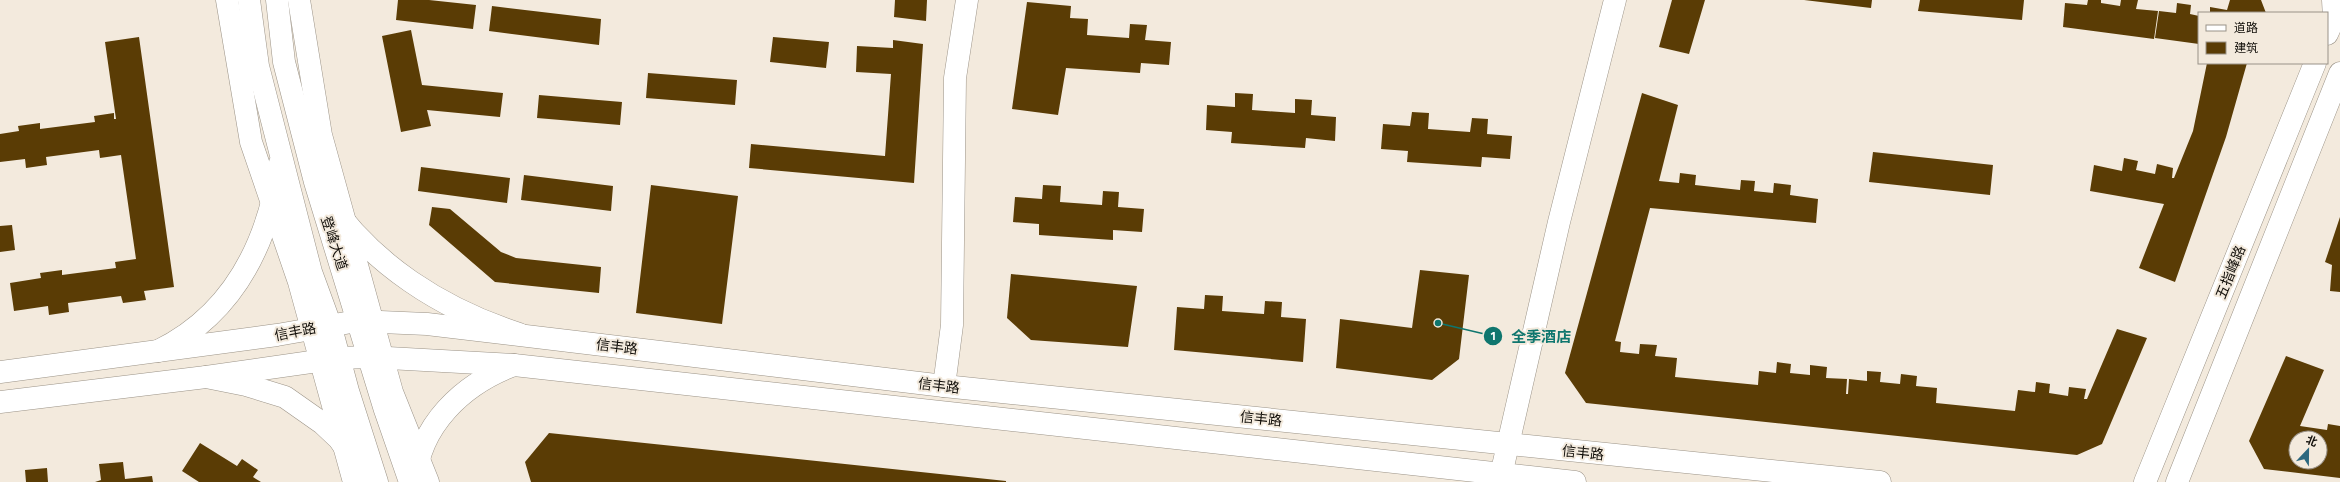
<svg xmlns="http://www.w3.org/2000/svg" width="2340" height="482" font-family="'Titillium Web','Noto Sans SC',sans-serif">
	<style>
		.building { fill: #5a3c05; fill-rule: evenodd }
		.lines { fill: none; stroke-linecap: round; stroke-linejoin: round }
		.tertiary-casing { stroke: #9b9387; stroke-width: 23 }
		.secondary-casing { stroke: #9b9387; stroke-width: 23 }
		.primary-casing { stroke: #9b9387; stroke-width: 23 }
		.tertiary { stroke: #fff; stroke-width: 22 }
		.secondary { stroke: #fff; stroke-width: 22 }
		.primary { stroke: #fff; stroke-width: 22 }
		.labels { text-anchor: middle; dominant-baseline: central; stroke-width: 4; stroke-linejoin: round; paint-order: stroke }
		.street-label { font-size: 14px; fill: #110e09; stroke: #f3eadd }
		.leader { fill: none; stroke: #0f766e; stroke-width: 1.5 }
		.callout-dot { fill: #0f766e; stroke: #f3eadd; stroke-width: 1.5 }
		.mark-label { font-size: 12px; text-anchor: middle; font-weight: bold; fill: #fff }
		.callout-label { font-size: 15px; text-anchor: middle; font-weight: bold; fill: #0f766e; stroke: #f3eadd; stroke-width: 4; stroke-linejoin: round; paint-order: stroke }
	</style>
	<rect width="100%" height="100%" fill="#f3eadd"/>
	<path class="building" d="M398,0h31l47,5 -3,24 -77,-9z
		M895,0h32l-1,21 -32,-4z
		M1672,0h33l-16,54 -30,-7z
		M1804,0h68l-1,8z
		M1920,0h104l-2,20 -104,-9z
		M2088,0h13v3l19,3 1,-6h17l-2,9 22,2 -4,28 -91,-12 2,-24 22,2z
		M2230,0h31l5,13h-56v-6l17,3z
		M1027,2l44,4 -1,12 18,1 -1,16 42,3 1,-14 17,1 -2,15 26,2 -2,23 -28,-2 -1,10 -74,-5 -8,47 -46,-6z
		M2177,3l14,2 -1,9 9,2v28l-44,-6 4,-27 17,2z
		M492,6l109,13 -2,26 -110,-14z
		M411,30l11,55 81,8 -3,24 -73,-7 4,16 -30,6 -19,-96z
		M139,37l35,250 -30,4 2,9 -23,3 -2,-7 -53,7 1,9 -20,3 -1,-9 -34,5 -4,-28 31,-5 -1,-5 22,-3v5l54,-7 -1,-6 21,-3 -15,-104 -21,3 -1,-8 -53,7 1,8 -21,3 -1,-9 -25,3v-28l19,-3 -1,-5 22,-3v6l55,-7 -1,-6 20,-3v6h2l-11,-77z
		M773,37l56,5 -3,26 -56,-6z
		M893,40l30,4 -9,139 -165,-15 2,-24 134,12 6,-82 -35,-2 1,-26 36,2z
		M2207,63h40l-21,74 -51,145 -36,-14 25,-64 -74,-13 4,-26 28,6 2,-13 14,3 -2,9 19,4 2,-10 16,4 -1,10h2l19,-47z
		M648,73l89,7 -2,25 -89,-7z
		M1235,93l18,1 -1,16 43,3v-14l17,1 -1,15 25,2 -1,24 -29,-3 -1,10 -74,-5 1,-11 -26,-2 1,-25 28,2z
		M1642,93l36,12 -19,76 20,2 1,-10 16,2 -1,10 45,5 1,-10 14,1 -1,10 19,2 1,-10 17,2 -1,10 28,4 -2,24 -166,-15 -35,133 6,1 -1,10 19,2 1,-10 17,1 -2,11 22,2 -2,19 83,8 1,-14 17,2 1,-11 14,2 -1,9 20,2v-10l17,2 -1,11 21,1 -1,15h2l1,-15 18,2v-10l14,1 -1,10 20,2 1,-10 16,2 -1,10 21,2 -1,15 79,8 3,-21 17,2 1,-10 14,2 -1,9 19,3 1,-9 17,2 -2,10h3l30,-70 30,9 -45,106 -25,11 -491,-52 -21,-30z
		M539,95l83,7 -2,23 -83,-7z
		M1412,112l17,1 -1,16 42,3 2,-14 16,1 -1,15 25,2 -2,23 -28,-2 -1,10 -74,-5 1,-11 -27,-2 2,-25 27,2z
		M1873,152l120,13 -3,30 -121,-13z
		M421,167l89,11 -3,25 -89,-12z
		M524,175l89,11 -2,25 -90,-11z
		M651,185l87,11 -16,128 -86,-11z
		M1043,185l18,1 -1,16 42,3 1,-14 16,1 -1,15 26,2 -2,23 -29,-2v10l-74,-5v-11l-26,-2 2,-25 27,2z
		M432,207l18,2 51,43 15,6 85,9 -2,26 -104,-11 -66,-57z
		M2340,217v75l-10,-1 2,-26 -7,-3z
		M12,225l3,25 -15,2v-26z
		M1420,270l49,5 -10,84 -27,21 -96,-12 4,-49 72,9z
		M1011,274l126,12 -9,61 -97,-7 -24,-22z
		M1205,295l18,1 -1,15 42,3 1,-13 17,1 -1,15 25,2 -3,43 -129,-12 3,-43 27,2z
		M2286,356l38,14 -24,56 27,4 1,-6 12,2v52l-76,-9 -15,-28zM2296,438h24v24h-24z
		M549,433l457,48v1h-475l-6,-20z
		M200,443l37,23 5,-7 16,11 -5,7 8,5h-62l-17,-11z
		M123,462l2,17 27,-3 1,6h-58l6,-2 -2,-16z
		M47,468l1,14h-22l-1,-12z"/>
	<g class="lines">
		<g class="tertiary-casing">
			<path id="tertiary" d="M227,0l24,142 48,140 55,200
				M299,0l22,135 71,257 36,90
				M944,386l8,-61 3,-247 12,-78
				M1501,475l58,-253 56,-222"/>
		</g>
		<g class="secondary-casing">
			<path id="secondary" d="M2327,34l13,-29
				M0,372l277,-37 80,-14 70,3 517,62 936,96
				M0,402l206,-25 133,-19 31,-1 144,8 1061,117
				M2145,482l170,-419
				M2177,482l163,-409"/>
		</g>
		<g class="primary-casing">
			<path id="primary" d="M249,0l9,66 53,206 19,52 18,67 29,91
				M277,0l7,62 31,120 70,228 25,72
				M2333,0l1,18
				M326,197c46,68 116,112 193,137
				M158,351c76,-37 110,-108 122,-188
				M206,377l40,8 39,12 37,26 17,16 30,43
				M415,482c4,-57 48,-98 99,-117"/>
		</g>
		<use href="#tertiary" class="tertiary"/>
		<use href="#secondary" class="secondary"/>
		<use href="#primary" class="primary"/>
	</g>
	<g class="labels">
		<g class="street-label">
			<text transform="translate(335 243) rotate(72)">登峰大道</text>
			<text transform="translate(2230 272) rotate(-68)">五指峰路</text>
			<text transform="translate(295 331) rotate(-11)">信丰路</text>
			<text transform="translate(617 346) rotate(7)">信丰路</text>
			<text transform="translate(939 385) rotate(7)">信丰路</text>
			<text transform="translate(1261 418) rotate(6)">信丰路</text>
			<text transform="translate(1583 452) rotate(6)">信丰路</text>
		</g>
	</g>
	<path class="leader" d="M1438 323L1493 336"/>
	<g class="callout-dot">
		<circle cx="1438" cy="323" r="4"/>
		<circle cx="1493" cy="336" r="10"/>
	</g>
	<g class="mark-label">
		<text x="1493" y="340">1</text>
	</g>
	<g class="callout-label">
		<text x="1541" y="342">全季酒店</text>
	</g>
	<rect x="2198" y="12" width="130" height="52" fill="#f3eadd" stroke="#999288"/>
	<rect x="2206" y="25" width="20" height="6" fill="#ffffff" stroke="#999288"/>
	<text x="2234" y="32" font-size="12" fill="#110e09">道路</text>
	<rect x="2206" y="42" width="20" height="12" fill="#5a3c05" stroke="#999288"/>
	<text x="2234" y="52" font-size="12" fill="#110e09">建筑</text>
	<g transform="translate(2308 450) rotate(22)"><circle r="19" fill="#f3eadd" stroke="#999288"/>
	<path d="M0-3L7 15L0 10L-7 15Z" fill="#2c687f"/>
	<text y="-6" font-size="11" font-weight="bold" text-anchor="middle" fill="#110e09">北</text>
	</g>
</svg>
